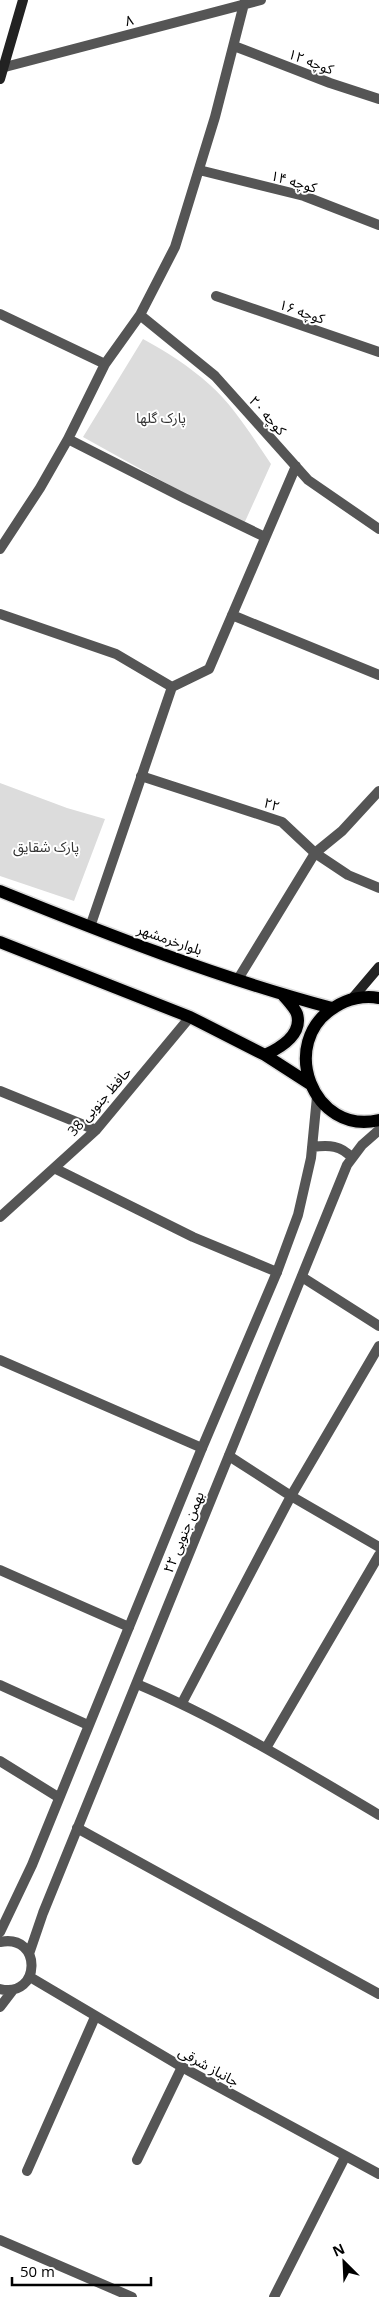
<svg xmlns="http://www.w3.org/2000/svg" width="379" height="2297" font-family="'Open Sans','Noto Sans Arabic',sans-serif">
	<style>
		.green { fill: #dcdcdc }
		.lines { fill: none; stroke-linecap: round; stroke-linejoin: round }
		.primary-casing { stroke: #dbdbdb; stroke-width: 15 }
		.minor { stroke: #555; stroke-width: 10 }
		.tertiary { stroke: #555; stroke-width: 10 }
		.secondary { stroke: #222; stroke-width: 10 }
		.primary { stroke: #000; stroke-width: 12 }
		.labels { text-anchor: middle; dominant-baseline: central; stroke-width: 4; stroke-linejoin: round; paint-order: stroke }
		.street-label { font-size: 14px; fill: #000; stroke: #fff }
		.park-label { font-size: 14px; fill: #333; stroke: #fff }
	</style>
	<rect width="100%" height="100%" fill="#fff"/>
	<path class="green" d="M143,339c24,13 46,27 67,46 24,21 43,53 61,79l-28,62 -160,-89z
		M0,783l67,25 38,11 -31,82 -74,-25z"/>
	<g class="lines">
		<g class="primary-casing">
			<path id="primary" d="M0,891c109,44 219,87 332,117
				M0,942l190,75 75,38 45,29
				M379,998c-15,-3 -32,1 -44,9 -58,35 -22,129 44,113
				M265,1055c15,-7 38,-20 32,-41 -2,-6 -10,-14 -14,-19"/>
		</g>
		<path class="minor" d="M234,46l96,37 49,16
			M5,67l256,-67
			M199,170l105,26 75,29
			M216,296l163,56
			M0,314l105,50
			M140,315l75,61 93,104 71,49
			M68,439l116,59 81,39
			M0,549l40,-61 28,-49 37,-75 35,-49 35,-68 40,-130 30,-117
			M0,614l116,40 56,33
			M232,615l147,60
			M141,776l141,46 33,31 33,22 31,13
			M90,927l82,-240 37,-18 87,-203
			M238,979l77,-126 27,-22 37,-40
			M0,1091l96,39
			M54,1168l139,69 84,35
			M0,1217l96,-87 94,-113
			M302,1277l77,49
			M0,1360l202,88
			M229,1456l62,40 88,51
			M0,1570l129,57
			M137,1684c85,36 163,84 242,131
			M0,1685l88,40
			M182,1703l109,-207 88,-150
			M266,1748l113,-193
			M0,1761l58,36
			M77,1828l302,166
			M137,2160l45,-93
			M27,2171l68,-154
			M0,2240l132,57
			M274,2297l71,-140"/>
		<path class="tertiary" d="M312,1147c17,-2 29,-2 40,11
			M0,1932l32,-67 170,-417 75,-176 21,-57 13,-57 6,-61
			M0,1942c43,-9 41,57 0,47
			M29,1954l14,-41 304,-748 15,-20 17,-15
			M30,1977l152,90 197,107
			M0,2007l13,-17"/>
		<path class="secondary" d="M0,79l23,-79
			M351,1000l28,-33"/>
		<use href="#primary" class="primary"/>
	</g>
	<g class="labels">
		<g class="street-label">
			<text transform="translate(129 20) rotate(-15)">۸</text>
			<text transform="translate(311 61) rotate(21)">کوچه ۱۲</text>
			<text transform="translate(294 181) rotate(16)">کوچه ۱۴</text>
			<text transform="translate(302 311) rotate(19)">کوچه ۱۶</text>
			<text transform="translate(268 415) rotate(48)">کوچه ۲۰</text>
			<text transform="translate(272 804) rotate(18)">۲۲</text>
			<text transform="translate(170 939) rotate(19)">بلوارخرمشهر</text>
			<text transform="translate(99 1101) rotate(-48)">حافظ جنوبی 38</text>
			<text transform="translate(183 1532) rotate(-68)">۲۲ بهمن جنوبی</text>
			<text transform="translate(209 2066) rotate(29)">جانباز شرقی</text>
		</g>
		<g class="park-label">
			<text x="161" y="417">پارک گلها</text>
			<text x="46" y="846">پارک شقایق</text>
		</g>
	</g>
	<g transform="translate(344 2262) rotate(336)" stroke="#ffffff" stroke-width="4" paint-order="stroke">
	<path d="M0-4L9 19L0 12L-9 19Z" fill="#000000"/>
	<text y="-8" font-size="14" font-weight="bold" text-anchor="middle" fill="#000000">N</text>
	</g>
	<path d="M12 2277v8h139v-8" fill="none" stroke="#000000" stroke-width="2.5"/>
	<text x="20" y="2277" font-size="15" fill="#000000" stroke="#ffffff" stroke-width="4" paint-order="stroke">50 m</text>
</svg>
